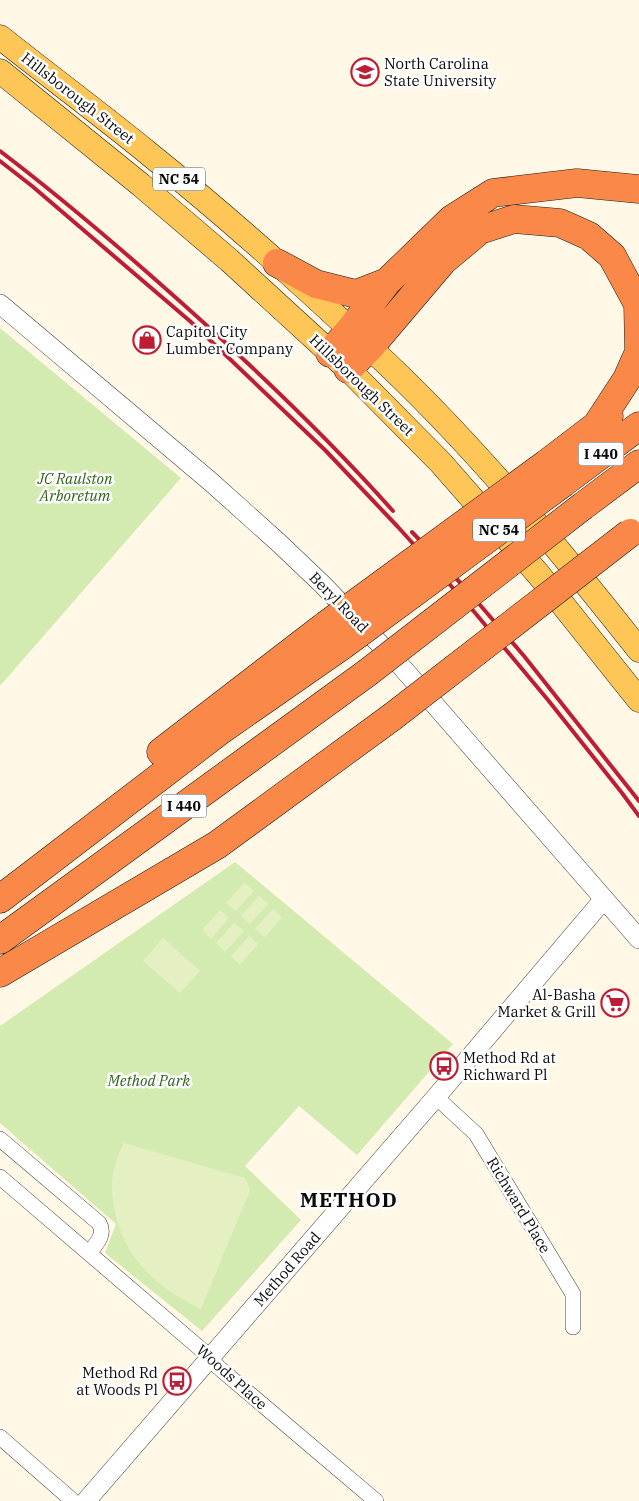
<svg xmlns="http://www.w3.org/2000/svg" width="639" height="1501" font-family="'IBM Plex Serif',serif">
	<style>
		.green { fill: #d3eab0 }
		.pitch { fill: #e5f0c2 }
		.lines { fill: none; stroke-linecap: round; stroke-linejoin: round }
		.minor-casing { stroke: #3d3d3d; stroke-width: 16 }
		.tertiary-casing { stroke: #3d3d3d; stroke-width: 20 }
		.primary-casing { stroke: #1b1b1b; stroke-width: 25 }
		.motorway-casing { stroke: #1b1b1b; stroke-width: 29 }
		.minor { stroke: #fff; stroke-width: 15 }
		.tertiary { stroke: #fff; stroke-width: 19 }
		.primary { stroke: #fec557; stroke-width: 24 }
		.motorway { stroke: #fa8849; stroke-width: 28 }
		.rail { stroke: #bd1e36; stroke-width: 4 }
		.motorway-bridge-casing { stroke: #1b1b1b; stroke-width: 29; stroke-linecap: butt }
		.motorway-bridge { stroke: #fa8849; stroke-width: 28 }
		.labels { text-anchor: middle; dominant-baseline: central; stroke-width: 5; stroke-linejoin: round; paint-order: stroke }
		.shield { fill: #fff; stroke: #545454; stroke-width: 1 }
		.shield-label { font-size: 14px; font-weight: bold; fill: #0a0a0a }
		.poi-label { font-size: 15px; fill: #0a0a0a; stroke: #fff; text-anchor: start }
		.street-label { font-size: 15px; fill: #0a0a0a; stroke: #fff }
		.park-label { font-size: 15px; font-style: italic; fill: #306219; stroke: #fff }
		.district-label { font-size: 20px; font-weight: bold; letter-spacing: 1px; fill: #0a0a0a; stroke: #fff }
	</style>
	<rect width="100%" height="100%" fill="#fff8e6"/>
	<path class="green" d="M0,328l181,150 -181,208z
		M235,862l218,182 -96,111 -58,-49 -54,60 56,54 -99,111 -97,-78 11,-29 -116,-101v-97z"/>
	<path class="pitch" d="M244,883l10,8 -18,20 -10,-8z
		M259,896l9,8 -18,20 -9,-8z
		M273,909l9,8 -17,20 -10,-8z
		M220,910l9,8 -18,21 -9,-9z
		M234,923l10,8 -19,21 -9,-9z
		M249,936l9,8 -18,21 -9,-9z
		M163,938l37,33 -20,22 -37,-32z
		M124,1143l121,35 5,12 -49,119c-23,-11 -46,-26 -62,-46 -20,-25 -32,-64 -25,-95 2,-9 6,-17 10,-25z"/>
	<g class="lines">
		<g class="minor-casing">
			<path id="minor" d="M436,1097l40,37 97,160v33
				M0,1139l99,84c7,12 -3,21 -10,30
				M0,1177l210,180 8,10 158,134
				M0,1437l73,64"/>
		</g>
		<g class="tertiary-casing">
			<path id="tertiary" d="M0,304l211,178 68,61 44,42 77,80 239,274
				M86,1501l350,-404 168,-198"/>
		</g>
		<g class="primary-casing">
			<path id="primary" d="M0,37c49,39 99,76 148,116 76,61 150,127 221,194 100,92 186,197 270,303
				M0,71l141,114 88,75 119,109 93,94 98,112 100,125"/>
		</g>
		<g class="motorway-casing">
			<path id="motorway" d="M277,263l39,21 40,10 31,-12
				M330,353l20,-23 37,-48 65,-63 41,-26 84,-10 62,6
				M348,369l22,-22 73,-86 37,-31 34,-11 46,4 29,13 23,20 26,48 1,48 -12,27 -32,49
				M546,464l63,-48
				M563,483l76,-57
				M583,506l56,-42
				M161,752l165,-127
				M0,899l221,-169 122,-85
				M0,940l367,-267
				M0,973l217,-128 175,-128"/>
		</g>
		<use href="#minor" class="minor"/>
		<use href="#tertiary" class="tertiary"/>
		<use href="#primary" class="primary"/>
		<use href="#motorway" class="motorway"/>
		<path class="rail" d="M0,151c54,41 106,85 157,130 83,73 163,148 236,230
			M0,161l32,25 159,136 134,128 73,77 73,81 77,92 74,93 17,23
			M412,532l56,59 56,65 115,145"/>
		<g class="motorway-bridge-casing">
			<path id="motorway-bridge" d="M326,625l220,-161
				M343,645l220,-162
				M367,673l216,-167
				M392,717l238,-184"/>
		</g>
		<use href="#motorway-bridge" class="motorway-bridge"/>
	</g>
	<defs>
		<g id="university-ring" transform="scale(1.4375)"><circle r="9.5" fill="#fff" stroke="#bd1e36" stroke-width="1.5"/><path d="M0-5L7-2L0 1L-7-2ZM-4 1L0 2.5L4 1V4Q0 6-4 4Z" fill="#bd1e36"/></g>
		<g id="shop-ring" transform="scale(1.4375)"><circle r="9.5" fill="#fff" stroke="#bd1e36" stroke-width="1.5"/><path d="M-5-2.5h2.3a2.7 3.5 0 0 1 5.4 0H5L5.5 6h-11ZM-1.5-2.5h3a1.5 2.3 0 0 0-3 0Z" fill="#bd1e36"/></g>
		<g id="supermarket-ring" transform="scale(1.4375)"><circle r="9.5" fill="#fff" stroke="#bd1e36" stroke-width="1.5"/><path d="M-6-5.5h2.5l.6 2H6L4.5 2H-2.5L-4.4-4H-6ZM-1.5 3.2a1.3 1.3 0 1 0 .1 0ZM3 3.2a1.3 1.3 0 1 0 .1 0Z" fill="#bd1e36"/></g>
		<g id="bus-ring" transform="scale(1.4375)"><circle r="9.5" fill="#fff" stroke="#bd1e36" stroke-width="1.5"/><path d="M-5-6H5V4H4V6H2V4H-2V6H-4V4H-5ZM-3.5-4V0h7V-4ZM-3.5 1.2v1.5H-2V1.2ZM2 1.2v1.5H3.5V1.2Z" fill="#bd1e36"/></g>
	</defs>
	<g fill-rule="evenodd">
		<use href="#university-ring" x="365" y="72"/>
		<use href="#shop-ring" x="147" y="340"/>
		<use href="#supermarket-ring" x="615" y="1003"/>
		<use href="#bus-ring" x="444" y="1066"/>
		<use href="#bus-ring" x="177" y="1381"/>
	</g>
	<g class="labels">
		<g class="shield">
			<rect x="153" y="167.5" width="52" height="23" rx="4"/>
			<rect x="578.5" y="442.5" width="45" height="23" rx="4"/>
			<rect x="473" y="518.5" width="52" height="23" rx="4"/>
			<rect x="161.5" y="794.5" width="45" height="23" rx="4"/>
		</g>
		<g class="shield-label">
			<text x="179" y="179">NC 54</text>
			<text x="601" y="454">I 440</text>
			<text x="499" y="530">NC 54</text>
			<text x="184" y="806">I 440</text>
		</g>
		<g class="poi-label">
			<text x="384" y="63">North Carolina<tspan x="384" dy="17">State University</tspan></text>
			<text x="166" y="331">Capitol City<tspan x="166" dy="17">Lumber Company</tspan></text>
			<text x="596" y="994" text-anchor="end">Al-Basha<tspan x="596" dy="17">Market &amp; Grill</tspan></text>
			<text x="463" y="1057">Method Rd at<tspan x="463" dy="17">Richward Pl</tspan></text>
			<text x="158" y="1372" text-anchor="end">Method Rd<tspan x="158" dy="17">at Woods Pl</tspan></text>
		</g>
		<g class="street-label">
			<text transform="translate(78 98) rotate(38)">Hillsborough Street</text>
			<text transform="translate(362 385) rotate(44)">Hillsborough Street</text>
			<text transform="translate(339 602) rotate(46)">Beryl Road</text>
			<text transform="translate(519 1205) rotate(59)">Richward Place</text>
			<text transform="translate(287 1269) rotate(-49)">Method Road</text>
			<text transform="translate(232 1377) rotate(42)">Woods Place</text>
		</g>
		<g class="park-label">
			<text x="75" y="478">JC Raulston<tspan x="75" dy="17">Arboretum</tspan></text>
			<text x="149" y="1080">Method Park</text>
		</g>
		<g class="district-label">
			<text x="349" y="1199">METHOD</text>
		</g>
	</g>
</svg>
